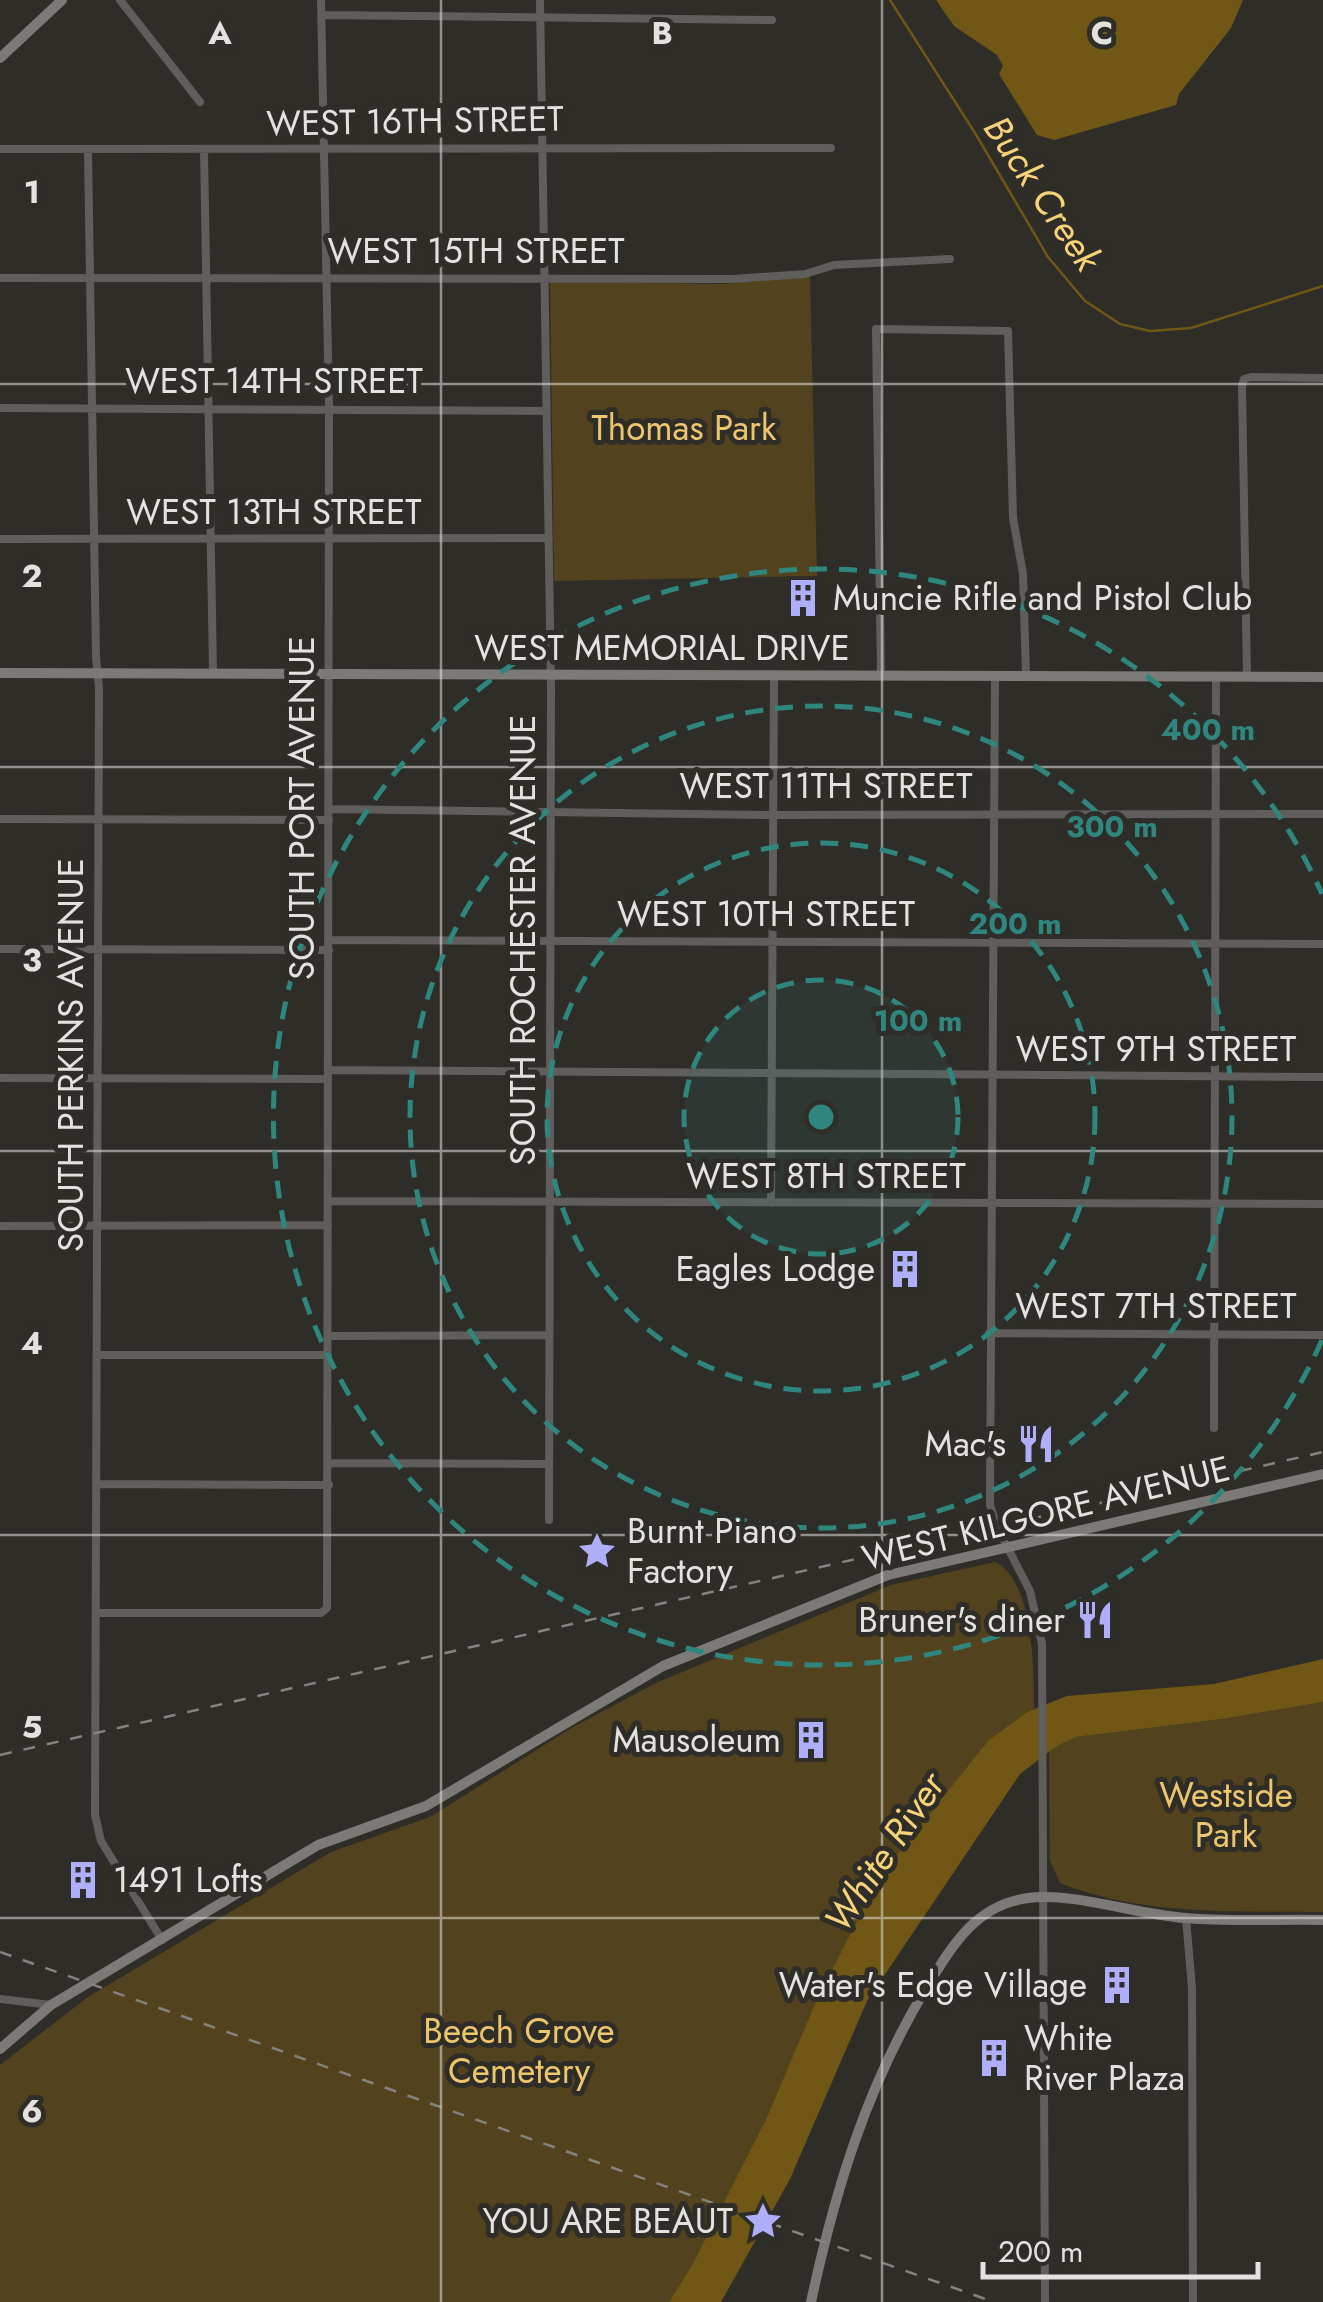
<svg xmlns="http://www.w3.org/2000/svg" width="1323" height="2302" font-family="Jost,sans-serif">
	<style>
		.green { fill: #52431e }
		.water { fill: #705716 }
		.lines { fill: none; stroke-linecap: round; stroke-linejoin: round }
		.stream { stroke: #705716; stroke-width: 2.5 }
		.street { stroke: #5f5e5c; stroke-width: 8 }
		.secondary { stroke: #7b7a76; stroke-width: 10 }
		.rail { stroke: #84837f; stroke-width: 2.5; stroke-dasharray: 12 12; stroke-linecap: butt }
		.grid { fill: none; stroke: #e3e2df; stroke-width: 2.5; stroke-opacity: 0.55 }
		.ring { fill: none; stroke: #2f867f; stroke-width: 5; stroke-dasharray: 18 12 }
		.labels { text-anchor: middle; dominant-baseline: central; stroke-width: 10; stroke-linejoin: round; paint-order: stroke }
		.street-label { font-size: 35px; fill: #e3e2df; stroke: #2f2d28 }
		.park-label { font-size: 35px; fill: #ecc56d; stroke: #2f2d28 }
		.poi-label { font-size: 35px; fill: #e3e2df; stroke: #2f2d28; text-anchor: end }
		.water-label { font-size: 38px; font-style: italic; fill: #f8d279; stroke: #2f2d28 }
		.grid-label { font-size: 32px; text-anchor: middle; font-weight: bold; fill: #e3e2df; stroke: #2f2d28; stroke-width: 10; stroke-linejoin: round; paint-order: stroke }
		.centre { fill: #2f867f; stroke: #2f2d28; stroke-width: 5 }
		.ring-label { font-size: 30px; text-anchor: middle; font-weight: bold; fill: #2f867f; stroke: #2f2d28; stroke-width: 10; stroke-linejoin: round; paint-order: stroke }
	</style>
	<rect width="100%" height="100%" fill="#2f2d28"/>
	<path class="green" d="M810,276l7,300 -263,5 -4,-299 174,2z
		M995,1562c39,18 39,110 39,147l-7,3 -208,287 -51,116 -74,148 -25,39h-669v-237l88,-68 243,-145 99,-35 143,-90 83,-44 235,-98z
		M1323,1702v210c-86,-1 -181,4 -263,-29l-10,-22 -1,-112 27,-12 146,-18z"/>
	<path class="water" d="M936,0h307l-12,28 -52,66 -3,11 -122,35 -17,-5 -38,-61 4,-8 -6,-11 -43,-29z
		M1323,1659v43l-101,17 -146,18 -21,10 -35,27 -153,227 -77,178 -69,123h-52l25,-40 74,-147 48,-113 51,-101 22,-36 99,-124 39,-29 40,-16 147,-12z"/>
	<g class="lines">
		<path class="stream" d="M890,0l85,133 73,124 37,44 35,23 30,7 41,-3 132,-42"/>
		<path class="street" d="M120,0l80,102
			M540,0l11,688 -2,832
			M322,15l450,5
			M0,149l831,-1
			M88,151l8,506 3,31 -4,1127 6,26 61,99
			M204,151l9,521
			M0,278l733,1 72,-5 29,-9 116,-6
			M0,408l547,3
			M0,539l549,-1
			M881,676l-5,-347 132,2 5,187 10,56 3,102
			M995,676l-5,829 8,24 32,62 12,53 3,658
			M1247,677l-5,-291 2,-7 7,-2 72,1
			M329,809l442,6 552,-1
			M0,819l329,1
			M329,940l994,4
			M0,949l329,1
			M329,1070l994,7
			M0,1078l328,1
			M329,1201l994,3
			M771,1203l3,-527
			M0,1226l328,-1
			M989,1333l334,2
			M328,1336l221,-1
			M98,1355h230
			M1214,1428l2,-751
			M328,1463l221,1
			M97,1484l232,1
			M97,1613h224l6,-5 2,-1200 -8,-408
			M1186,1918l6,70 1,314
			M0,1999l51,6"/>
		<path class="secondary" d="M0,58l62,-58
			M0,673l1323,4
			M0,2049l51,-44 267,-160 108,-39 237,-140 225,-91 435,-101
			M811,2302c24,-111 55,-214 114,-312 26,-42 49,-85 103,-92 46,-6 110,17 158,20 45,4 92,1 137,2"/>
		<path class="rail" d="M0,1755l1323,-303
			M0,1952l994,350"/>
	</g>
	<path class="grid" d="M441,0v2302M882,0v2302M0,384h1323M0,767h1323M0,1151h1323M0,1535h1323M0,1918h1323"/>
	<circle cx="821" cy="1117" r="137" fill="#2f867f" fill-opacity=".12"/>
	<g class="ring">
		<circle cx="821" cy="1117" r="137"/>
		<circle cx="821" cy="1117" r="274"/>
		<circle cx="821" cy="1117" r="411"/>
		<path d="M1322 1340A548 548 0 1 1 1322 894"/>
	</g>
	<defs>
		<g id="building-bare" transform="scale(3)"><path d="M-4-6H4V6H1V3H-1V6H-4ZM-2.5-4.3h1.7v1.8h-1.7ZM.8-4.3h1.7v1.8H.8ZM-2.5-1h1.7V.8h-1.7ZM.8-1h1.7V.8H.8Z" fill="#afaefa" stroke="#2f2d28" stroke-width="2.5" paint-order="stroke"/></g>
		<g id="restaurant-bare" transform="scale(3)"><path d="M-5-6h1v4h1v-4h1v4h1v-4h1v5L-1.5 .5V6h-2V.5L-5-1ZM5-6V6H3V1.5H1.5Q1.5-4 5-6Z" fill="#afaefa" stroke="#2f2d28" stroke-width="2.5" paint-order="stroke"/></g>
		<g id="sight-bare" transform="scale(3)"><path d="M0-6L1.8-2.2L6-1.7L2.9 1.2L3.7 5.4L0 3.3L-3.7 5.4L-2.9 1.2L-6-1.7L-1.8-2.2Z" fill="#afaefa" stroke="#2f2d28" stroke-width="2.5" paint-order="stroke"/></g>
	</defs>
	<g fill-rule="evenodd">
		<use href="#building-bare" x="803" y="598"/>
		<use href="#building-bare" x="905" y="1269"/>
		<use href="#restaurant-bare" x="1036" y="1444"/>
		<use href="#sight-bare" x="597" y="1551"/>
		<use href="#restaurant-bare" x="1095" y="1620"/>
		<use href="#building-bare" x="811" y="1740"/>
		<use href="#building-bare" x="83" y="1880"/>
		<use href="#building-bare" x="1117" y="1985"/>
		<use href="#building-bare" x="994" y="2058"/>
		<use href="#sight-bare" x="763" y="2221"/>
	</g>
	<g class="labels">
		<g class="street-label">
			<text transform="translate(415 121) rotate(-1)">WEST 16TH STREET</text>
			<text x="476" y="251">WEST 15TH STREET</text>
			<text x="274" y="381">WEST 14TH STREET</text>
			<text x="274" y="512">WEST 13TH STREET</text>
			<text x="662" y="648">WEST MEMORIAL DRIVE</text>
			<text x="826" y="786">WEST 11TH STREET</text>
			<text transform="translate(302 808) rotate(-90)">SOUTH PORT AVENUE</text>
			<text x="766" y="914">WEST 10TH STREET</text>
			<text transform="translate(523 940) rotate(-90)">SOUTH ROCHESTER AVENUE</text>
			<text x="1156" y="1049">WEST 9TH STREET</text>
			<text transform="translate(71 1055) rotate(-90)">SOUTH PERKINS AVENUE</text>
			<text x="826" y="1176">WEST 8TH STREET</text>
			<text x="1156" y="1306">WEST 7TH STREET</text>
			<text transform="translate(1046 1513) rotate(-14)">WEST KILGORE AVENUE</text>
		</g>
		<g class="park-label">
			<text x="684" y="428">Thomas Park</text>
			<text x="1226" y="1795">Westside<tspan x="1226" dy="40">Park</tspan></text>
			<text x="519" y="2031">Beech Grove<tspan x="519" dy="40">Cemetery</tspan></text>
		</g>
		<g class="poi-label">
			<text x="833" y="598" text-anchor="start">Muncie Rifle and Pistol Club</text>
			<text x="875" y="1269">Eagles Lodge</text>
			<text x="1006" y="1444">Mac's</text>
			<text x="627" y="1531" text-anchor="start">Burnt Piano<tspan x="627" dy="40">Factory</tspan></text>
			<text x="1065" y="1620">Bruner's diner</text>
			<text x="781" y="1740">Mausoleum</text>
			<text x="113" y="1880" text-anchor="start">1491 Lofts</text>
			<text x="1087" y="1985">Water's Edge Village</text>
			<text x="1024" y="2038" text-anchor="start">White<tspan x="1024" dy="40">River Plaza</tspan></text>
			<text x="733" y="2221">YOU ARE BEAUT</text>
		</g>
		<g class="water-label">
			<text transform="translate(1043 193) rotate(56)">Buck Creek</text>
			<text transform="translate(884 1852) rotate(-56)">White River</text>
		</g>
	</g>
	<g class="grid-label">
		<text x="220" y="44">A</text>
		<text x="662" y="44">B</text>
		<text x="1102" y="44">C</text>
		<text x="32" y="203">1</text>
		<text x="32" y="587">2</text>
		<text x="32" y="971">3</text>
		<text x="32" y="1354">4</text>
		<text x="32" y="1738">5</text>
		<text x="32" y="2122">6</text>
	</g>
	<circle cx="821" cy="1117" r="15" class="centre"/>
	<g class="ring-label">
		<text x="1208" y="740">400 m</text>
		<text x="1112" y="837">300 m</text>
		<text x="1015" y="934">200 m</text>
		<text x="918" y="1031">100 m</text>
	</g>
	<path d="M983 2262v15h275v-15" fill="none" stroke="#e3e2df" stroke-width="5"/>
	<text x="998" y="2262" font-size="30" fill="#e3e2df" stroke="#2f2d28" stroke-width="8" paint-order="stroke">200 m</text>
</svg>
